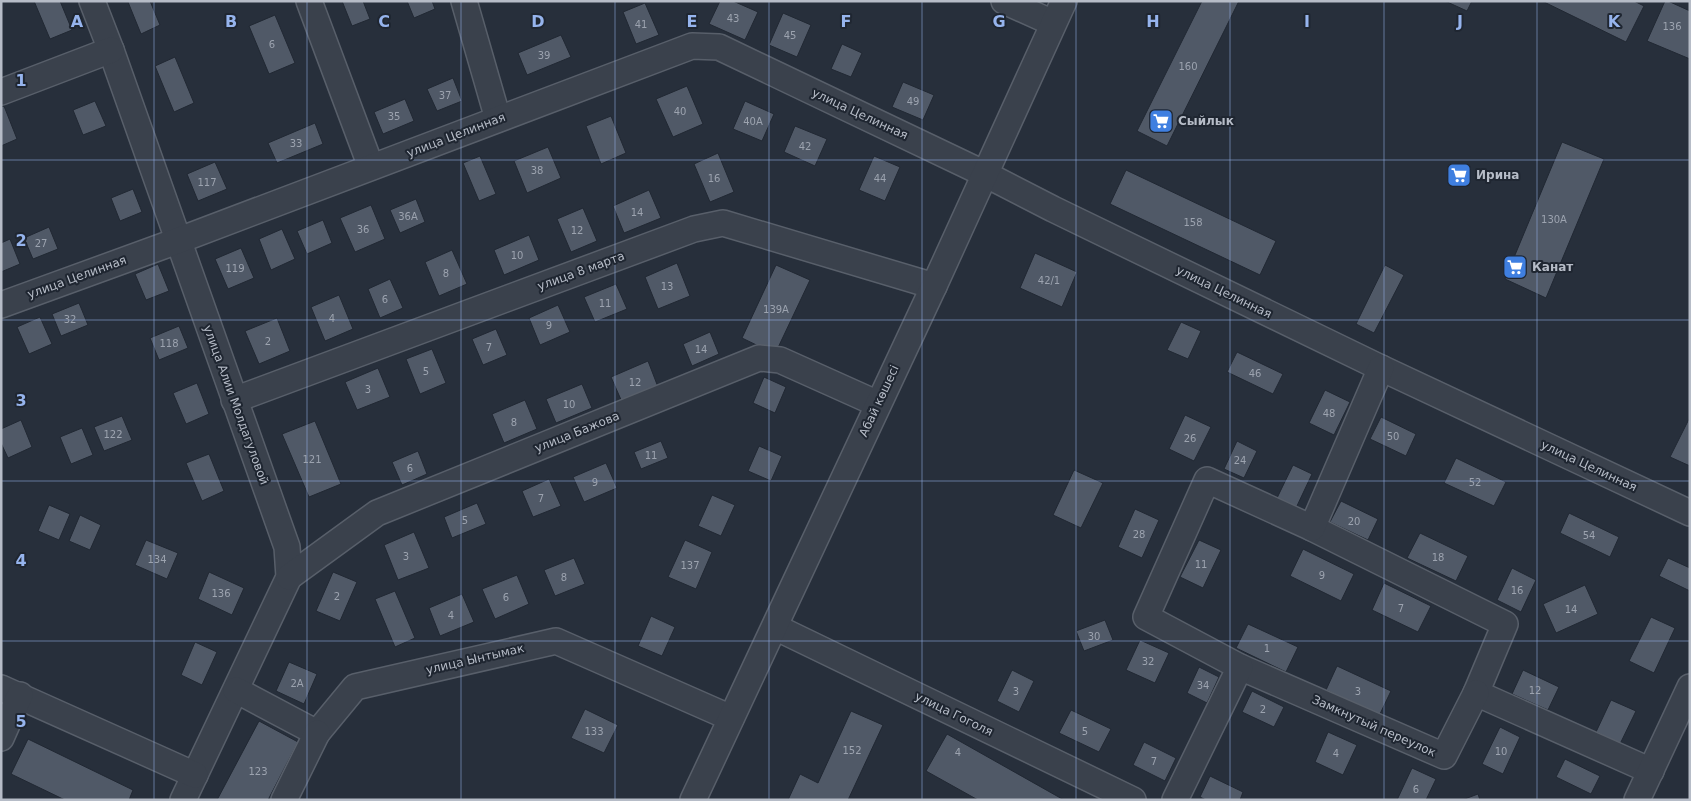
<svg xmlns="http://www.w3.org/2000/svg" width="1691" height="801" font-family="'DejaVu Sans',sans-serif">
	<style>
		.building { fill: #505967; stroke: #212833 }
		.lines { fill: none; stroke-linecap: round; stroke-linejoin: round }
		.minor-casing { stroke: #585f6a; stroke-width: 28 }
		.minor { stroke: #3a414c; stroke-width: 25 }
		.grid { fill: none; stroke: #96b4ed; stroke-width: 1; stroke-opacity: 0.55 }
		.labels { text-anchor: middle; stroke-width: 4; stroke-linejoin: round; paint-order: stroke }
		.number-label { font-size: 10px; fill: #9ca3af }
		.street-label { font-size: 12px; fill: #b6bcc7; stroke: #1f2631 }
		.poi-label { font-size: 12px; font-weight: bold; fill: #b6bcc7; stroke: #1f2631; text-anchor: start }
		.grid-label { font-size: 16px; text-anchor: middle; font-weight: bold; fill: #96b4ed; stroke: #1f2631; stroke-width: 4; stroke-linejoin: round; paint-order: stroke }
	</style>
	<rect width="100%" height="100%" fill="#272f3b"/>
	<g class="building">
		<path d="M34,1H60L72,30L50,39Z"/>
		<path d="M129,1H150L160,25L141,34L128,2Z"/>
		<path d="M342,1H363L370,19L352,26Z"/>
		<path d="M407,1H432L435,9L414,18Z"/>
		<path d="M720,1H733L758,12L745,40L709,24Z"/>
		<path d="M1202,1H1239L1167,146L1137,131Z"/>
		<path d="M1445,1H1472L1467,11Z"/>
		<path d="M1542,1H1634L1644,6L1626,42Z"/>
		<path d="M1665,1H1668L1690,11V59L1647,41Z"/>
		<path d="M645,3L659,35L636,44L623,12Z"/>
		<path d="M783,13L811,25L797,57L769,45Z"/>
		<path d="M275,15L295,63L269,74L249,26Z"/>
		<path d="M561,35L571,57L527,75L518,53Z"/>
		<path d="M842,44L862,53L851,77L831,69Z"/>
		<path d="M175,57L194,103L174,112L155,66Z"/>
		<path d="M453,78L462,101L437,111L427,89Z"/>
		<path d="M903,82L934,95L923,120L892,107Z"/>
		<path d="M687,86L703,124L673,137L656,99Z"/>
		<path d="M405,99L414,121L383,134L374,112Z"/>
		<path d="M95,101L106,126L83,135L73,110Z"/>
		<path d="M745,101L774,114L762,141L733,129Z"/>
		<path d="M4,106L17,139L1,146V107Z"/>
		<path d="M611,116L626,153L601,164L586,126Z"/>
		<path d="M315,123L323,144L277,163L268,143Z"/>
		<path d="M795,126L827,139L815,166L784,152Z"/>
		<path d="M1562,142L1604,159L1546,298L1505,279Z"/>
		<path d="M548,147L561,178L527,193L514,161Z"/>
		<path d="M718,153L734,192L710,202L694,164Z"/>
		<path d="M480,156L496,194L479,201L463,163Z"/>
		<path d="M874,156L900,167L885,201L859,190Z"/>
		<path d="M215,162L227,189L198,201L187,174Z"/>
		<path d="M1126,170L1276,241L1260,275L1110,204Z"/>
		<path d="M133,189L142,212L120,221L111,198Z"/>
		<path d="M649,190L661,218L624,233L613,206Z"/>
		<path d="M416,199L425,222L400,233L390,210Z"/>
		<path d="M371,205L385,239L355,252L340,218Z"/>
		<path d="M583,208L597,241L571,252L557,219Z"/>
		<path d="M323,220L332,243L307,254L297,231Z"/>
		<path d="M49,227L58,249L33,259L24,238Z"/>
		<path d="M282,229L295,259L271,270L259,239Z"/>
		<path d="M529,235L539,260L504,275L494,250Z"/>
		<path d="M10,239L20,264L1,272V243Z"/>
		<path d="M241,248L254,278L228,289L215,259Z"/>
		<path d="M452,250L467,284L439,296L425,262Z"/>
		<path d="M1035,253L1077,272L1062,307L1020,288Z"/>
		<path d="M677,263L690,296L658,309L645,277Z"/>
		<path d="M158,264L169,291L146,300L135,274Z"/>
		<path d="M776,265L810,280L775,354L742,338Z"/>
		<path d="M1385,265L1404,275L1374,333L1356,324Z"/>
		<path d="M390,279L403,308L380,318L368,289Z"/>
		<path d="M616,284L627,309L595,322L584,297Z"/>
		<path d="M339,295L353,329L325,341L311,307Z"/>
		<path d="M79,303L88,325L61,336L52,314Z"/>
		<path d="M558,305L570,332L540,345L529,318Z"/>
		<path d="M40,317L52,344L29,354L17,327Z"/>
		<path d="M277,318L290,351L259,364L245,331Z"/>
		<path d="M1181,322L1201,331L1188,359L1167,350Z"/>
		<path d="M179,326L188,348L159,360L150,338Z"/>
		<path d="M496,329L507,355L483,365L472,339Z"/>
		<path d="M710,332L719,354L692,366L683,344Z"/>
		<path d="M432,349L446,383L420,394L406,359Z"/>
		<path d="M1237,352L1283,374L1273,394L1227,372Z"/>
		<path d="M648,361L658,387L622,402L611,377Z"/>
		<path d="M378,368L390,397L357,410L345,382Z"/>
		<path d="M764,377L786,387L775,413L753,403Z"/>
		<path d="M197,383L209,414L186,424L173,393Z"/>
		<path d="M582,384L592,408L556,423L546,399Z"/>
		<path d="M1325,390L1350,402L1334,435L1309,423Z"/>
		<path d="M525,400L537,429L504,443L492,414Z"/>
		<path d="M1185,415L1211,427L1194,461L1169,449Z"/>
		<path d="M122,416L132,440L104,451L94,427Z"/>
		<path d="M1381,417L1416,434L1406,456L1370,439Z"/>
		<path d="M1689,419H1690V466L1670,457Z"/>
		<path d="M21,420L32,447L8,458L1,443V429Z"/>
		<path d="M315,421L341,484L309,497L282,434Z"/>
		<path d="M82,428L93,455L71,464L60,437Z"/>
		<path d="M661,441L668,458L641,469L634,452Z"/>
		<path d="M1237,441L1257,451L1244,478L1224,469Z"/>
		<path d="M759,446L782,456L771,481L748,471Z"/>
		<path d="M418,451L427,474L402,485L392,462Z"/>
		<path d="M209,454L224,491L202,501L186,463Z"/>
		<path d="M1456,458L1506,482L1494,506L1444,483Z"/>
		<path d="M606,463L617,488L584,502L573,477Z"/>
		<path d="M1293,465L1312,474L1296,508L1277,498Z"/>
		<path d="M1074,470L1103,483L1081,528L1053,515Z"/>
		<path d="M549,479L561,506L533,517L522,491Z"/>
		<path d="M712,495L735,505L721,536L698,526Z"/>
		<path d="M1341,501L1378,519L1368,540L1330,522Z"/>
		<path d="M477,503L486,524L452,538L444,517Z"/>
		<path d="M49,505L70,514L59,540L38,531Z"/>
		<path d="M1135,509L1159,520L1142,558L1118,547Z"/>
		<path d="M1569,513L1619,537L1610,557L1560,533Z"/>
		<path d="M80,515L101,525L90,550L69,541Z"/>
		<path d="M414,532L429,568L398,580L384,545Z"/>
		<path d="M1420,533L1468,556L1456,581L1407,558Z"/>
		<path d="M146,540L178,553L167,579L135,565Z"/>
		<path d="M685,540L712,552L696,589L668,577Z"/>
		<path d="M1199,540L1221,550L1203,588L1180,577Z"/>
		<path d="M1303,549L1354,574L1341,601L1290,576Z"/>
		<path d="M574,558L585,584L555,596L544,570Z"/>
		<path d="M1668,558L1690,568V591L1659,576Z"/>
		<path d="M1512,568L1536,580L1521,612L1497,600Z"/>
		<path d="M209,572L244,588L232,615L198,599Z"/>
		<path d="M333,572L357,582L340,621L316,611Z"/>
		<path d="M517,575L529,604L495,619L482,589Z"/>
		<path d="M1384,583L1431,606L1418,632L1372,610Z"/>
		<path d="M1585,585L1598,614L1556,633L1543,604Z"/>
		<path d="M395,591L415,638L395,647L375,599Z"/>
		<path d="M462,594L474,622L440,636L429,608Z"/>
		<path d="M651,616L675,627L662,656L638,646Z"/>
		<path d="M1651,617L1675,628L1654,673L1629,661Z"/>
		<path d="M1105,620L1113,640L1084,651L1076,631Z"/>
		<path d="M1248,624L1298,647L1286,672L1236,648Z"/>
		<path d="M1140,640L1169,653L1155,683L1126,670Z"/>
		<path d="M195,642L217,652L202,685L181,675Z"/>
		<path d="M289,662L317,674L304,704L276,691Z"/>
		<path d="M1337,666L1391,691L1379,716L1326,690Z"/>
		<path d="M1199,667L1219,677L1207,703L1187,693Z"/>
		<path d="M1012,670L1034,681L1019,712L997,701Z"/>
		<path d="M1523,670L1559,687L1548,710L1512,694Z"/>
		<path d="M1252,691L1284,707L1274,727L1242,712Z"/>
		<path d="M1611,700L1636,711L1620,744L1596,732Z"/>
		<path d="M585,709L618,725L604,753L571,738Z"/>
		<path d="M1071,710L1111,729L1099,752L1059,733Z"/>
		<path d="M851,711L883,725L848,800H788L800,774L818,783Z"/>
		<path d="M259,721L298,742L268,800H217Z"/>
		<path d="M1500,727L1520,737L1503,774L1482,764Z"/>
		<path d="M1328,732L1357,745L1343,775L1315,762Z"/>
		<path d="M947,734L1064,800H978L926,771Z"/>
		<path d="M28,739L133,790L129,800H65L11,774Z"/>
		<path d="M1144,742L1176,758L1165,781L1133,765Z"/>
		<path d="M1565,759L1600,776L1591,794L1556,777Z"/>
		<path d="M1412,768L1436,779L1426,800H1397Z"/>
		<path d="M1210,776L1243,792L1240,800H1206L1200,797Z"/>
		<path d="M1478,794L1480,800H1462Z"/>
	</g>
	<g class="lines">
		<g class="minor-casing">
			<g id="minor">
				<path d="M92,1L111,50L287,547L289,577L183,800"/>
				<path d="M309,1L371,167"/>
				<path d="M464,1L498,119"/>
				<path d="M1004,1L1053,23"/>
				<path d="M1,92L111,50"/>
				<path d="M1,305L177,241L692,46L719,47L985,174L1053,209L1381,368L1690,513"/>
				<path d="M234,400L694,229L723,223L934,286"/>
				<path d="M1312,528L1505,624L1476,693L1651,771"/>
				<path d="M289,577L377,513L759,358L780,360L878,404"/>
				<path d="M775,627L1133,800"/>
				<path d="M1240,667L1444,756L1476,693"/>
				<path d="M1,688L195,775"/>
				<path d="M236,690L317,733L355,687L556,641L731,718"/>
				<path d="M1,738L20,695"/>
				<path d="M284,800L317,733"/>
				<path d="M693,800L934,286L1064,1"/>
				<path d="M1175,800L1240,667L1146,617L1207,480L1312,528L1381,368"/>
				<path d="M1637,800L1690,687"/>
			</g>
		</g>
		<use href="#minor" class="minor"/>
	</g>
	<path class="grid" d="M154,1V800M307,1V800M461,1V800M615,1V800M769,1V800M922,1V800M1076,1V800M1230,1V800M1384,1V800M1537,1V800M1,160H1690M1,320H1690M1,481H1690M1,641H1690"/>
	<defs>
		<g id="supermarket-square" transform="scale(1.25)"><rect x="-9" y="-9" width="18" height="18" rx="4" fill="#3f7fe0" stroke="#1f2631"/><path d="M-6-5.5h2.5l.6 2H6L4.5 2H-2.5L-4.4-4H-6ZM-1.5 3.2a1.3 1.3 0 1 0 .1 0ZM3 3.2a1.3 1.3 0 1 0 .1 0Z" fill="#fff"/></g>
	</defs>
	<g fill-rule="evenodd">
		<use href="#supermarket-square" x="1161" y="121"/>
		<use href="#supermarket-square" x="1459" y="175"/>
		<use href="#supermarket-square" x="1515" y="267"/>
	</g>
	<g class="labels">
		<g class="number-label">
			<text x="733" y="22">43</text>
			<text x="641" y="28">41</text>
			<text x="1672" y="30">136</text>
			<text x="790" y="39">45</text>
			<text x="272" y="48">6</text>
			<text x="544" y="59">39</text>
			<text x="1188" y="70">160</text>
			<text x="445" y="99">37</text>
			<text x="913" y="105">49</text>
			<text x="680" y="115">40</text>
			<text x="394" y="120">35</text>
			<text x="753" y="125">40А</text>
			<text x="296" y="147">33</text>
			<text x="805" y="150">42</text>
			<text x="537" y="174">38</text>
			<text x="714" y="182">16</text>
			<text x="880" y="182">44</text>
			<text x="207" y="186">117</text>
			<text x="637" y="216">14</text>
			<text x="408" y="220">36А</text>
			<text x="1554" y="223">130А</text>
			<text x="1193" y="226">158</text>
			<text x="363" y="233">36</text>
			<text x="577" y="234">12</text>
			<text x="41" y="247">27</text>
			<text x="517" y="259">10</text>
			<text x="235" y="272">119</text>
			<text x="446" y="277">8</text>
			<text x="1049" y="284">42/1</text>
			<text x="667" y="290">13</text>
			<text x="385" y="303">6</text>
			<text x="605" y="307">11</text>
			<text x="776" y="313">139А</text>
			<text x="332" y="322">4</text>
			<text x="70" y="323">32</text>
			<text x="549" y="329">9</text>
			<text x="268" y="345">2</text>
			<text x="169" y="347">118</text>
			<text x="489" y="351">7</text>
			<text x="701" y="353">14</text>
			<text x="426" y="375">5</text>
			<text x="1255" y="377">46</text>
			<text x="635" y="386">12</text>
			<text x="368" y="393">3</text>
			<text x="569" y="408">10</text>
			<text x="1329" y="417">48</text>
			<text x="514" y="426">8</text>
			<text x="113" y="438">122</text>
			<text x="1393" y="440">50</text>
			<text x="1190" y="442">26</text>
			<text x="651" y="459">11</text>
			<text x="312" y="463">121</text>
			<text x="1240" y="464">24</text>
			<text x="410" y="472">6</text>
			<text x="595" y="486">9</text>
			<text x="1475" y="486">52</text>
			<text x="541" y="502">7</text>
			<text x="465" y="524">5</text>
			<text x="1354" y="525">20</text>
			<text x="1139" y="538">28</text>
			<text x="1589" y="539">54</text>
			<text x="406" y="560">3</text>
			<text x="1438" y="561">18</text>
			<text x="157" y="563">134</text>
			<text x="1201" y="568">11</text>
			<text x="690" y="569">137</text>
			<text x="1322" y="579">9</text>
			<text x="564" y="581">8</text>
			<text x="1517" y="594">16</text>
			<text x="221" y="597">136</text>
			<text x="337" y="600">2</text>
			<text x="506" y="601">6</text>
			<text x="1401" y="612">7</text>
			<text x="1571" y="613">14</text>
			<text x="451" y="619">4</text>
			<text x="1094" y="640">30</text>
			<text x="1267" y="652">1</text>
			<text x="1148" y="665">32</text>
			<text x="297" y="687">2А</text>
			<text x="1203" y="689">34</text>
			<text x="1535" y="694">12</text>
			<text x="1016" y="695">3</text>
			<text x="1358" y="695">3</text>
			<text x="1263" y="713">2</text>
			<text x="594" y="735">133</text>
			<text x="1085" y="735">5</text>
			<text x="852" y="754">152</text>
			<text x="1501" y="755">10</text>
			<text x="958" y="756">4</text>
			<text x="1336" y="757">4</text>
			<text x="1154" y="765">7</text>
			<text x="258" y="775">123</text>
			<text x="1416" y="793">6</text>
		</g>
		<g class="street-label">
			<text transform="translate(860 114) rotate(25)" y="4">улица Целинная</text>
			<text transform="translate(456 135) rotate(-21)" y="4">улица Целинная</text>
			<text transform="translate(581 271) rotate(-20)" y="4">улица 8 марта</text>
			<text transform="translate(77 277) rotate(-20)" y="4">улица Целинная</text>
			<text transform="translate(1224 292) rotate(26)" y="4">улица Целинная</text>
			<text transform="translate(879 401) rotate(-65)" y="4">Абай көшесі</text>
			<text transform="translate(236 405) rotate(70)" y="4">улица Алии Молдагуловой</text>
			<text transform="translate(577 432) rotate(-22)" y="4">улица Бажова</text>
			<text transform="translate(1589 466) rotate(25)" y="4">улица Целинная</text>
			<text transform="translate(475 659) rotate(-13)" y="4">улица Ынтымак</text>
			<text transform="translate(954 714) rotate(26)" y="4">улица Гоголя</text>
			<text transform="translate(1374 726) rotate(24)" y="4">Замкнутый переулок</text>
		</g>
		<g class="poi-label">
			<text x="1178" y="125">Сыйлык</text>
			<text x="1476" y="179">Ирина</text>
			<text x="1532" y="271">Канат</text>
		</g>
	</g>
	<g class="grid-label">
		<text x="77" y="27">A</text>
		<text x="231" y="27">B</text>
		<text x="384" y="27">C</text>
		<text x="538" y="27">D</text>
		<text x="692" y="27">E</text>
		<text x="846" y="27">F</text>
		<text x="999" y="27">G</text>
		<text x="1153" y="27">H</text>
		<text x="1307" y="27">I</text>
		<text x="1460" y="27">J</text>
		<text x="1614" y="27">K</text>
		<text x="21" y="86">1</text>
		<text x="21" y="246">2</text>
		<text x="21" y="406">3</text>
		<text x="21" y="566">4</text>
		<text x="21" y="727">5</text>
	</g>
	<rect width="1691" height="801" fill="none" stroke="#b6bcc7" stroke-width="5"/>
</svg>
